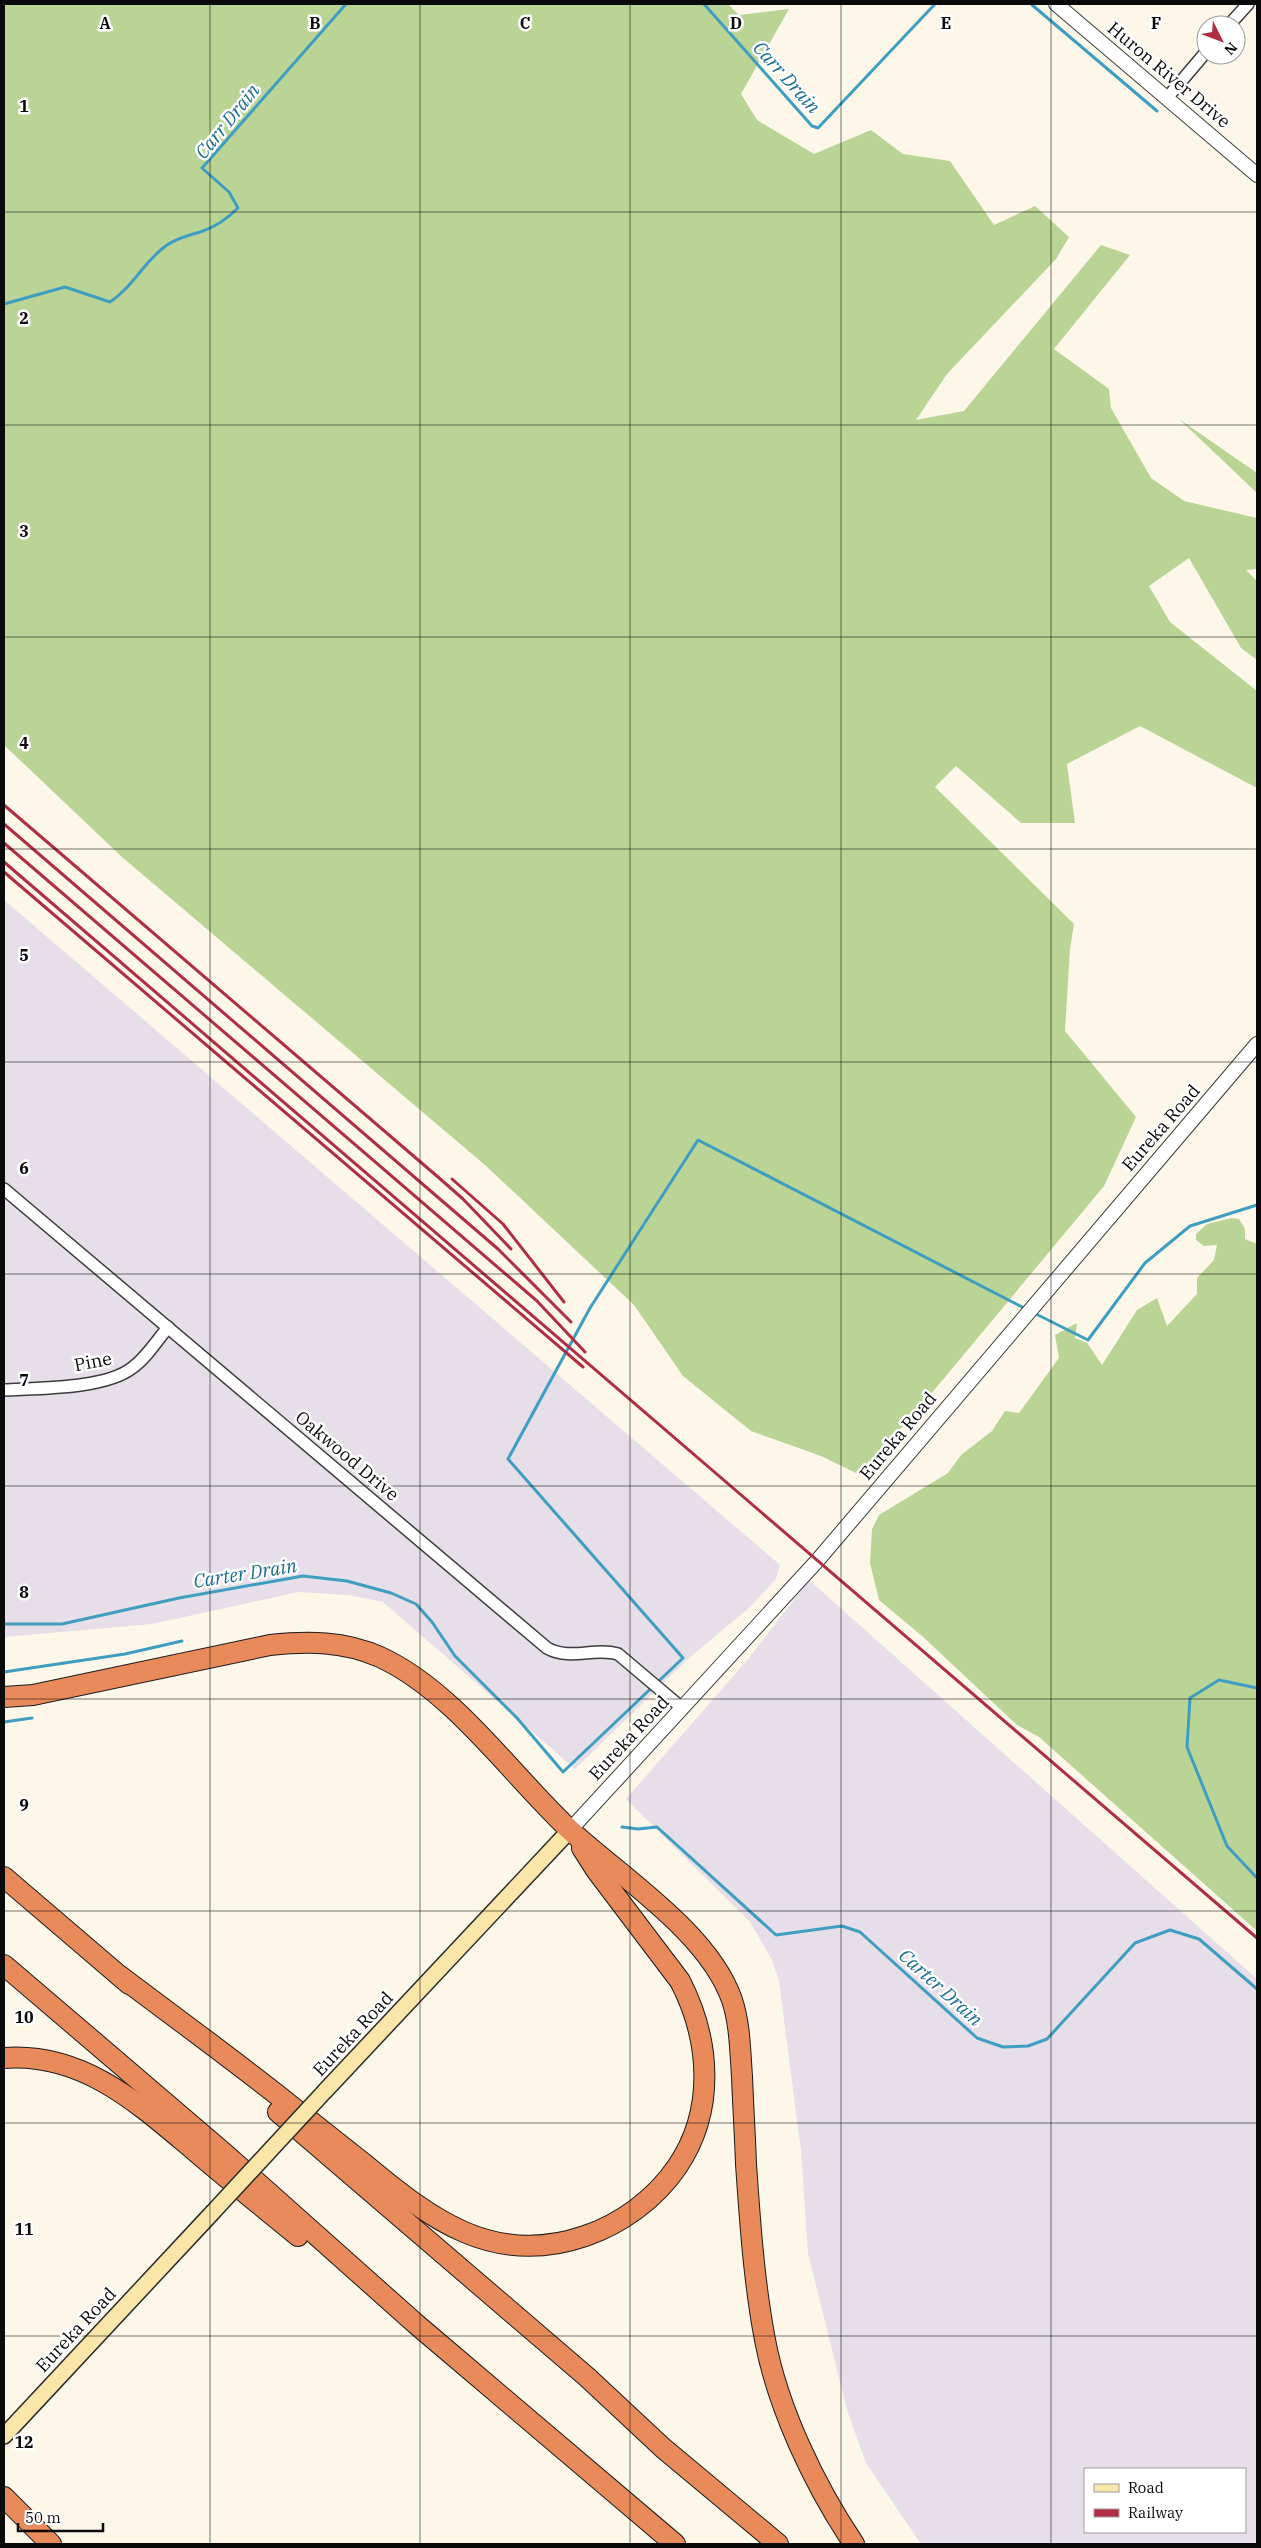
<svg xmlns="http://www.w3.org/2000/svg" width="1261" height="2548" font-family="'IBM Plex Serif',serif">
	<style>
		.industrial { fill: #e6dee9; fill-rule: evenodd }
		.forest { fill: #bad496 }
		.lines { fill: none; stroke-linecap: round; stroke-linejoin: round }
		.stream { stroke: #3e9ec2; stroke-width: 3 }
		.minor-casing { stroke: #3d3d3d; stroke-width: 14 }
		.tertiary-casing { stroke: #3d3d3d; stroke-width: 16 }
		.secondary-casing { stroke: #2c2c2c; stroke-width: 18 }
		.motorway-casing { stroke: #1b1b1b; stroke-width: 22 }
		.minor { stroke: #fff; stroke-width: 11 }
		.tertiary { stroke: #fff; stroke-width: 14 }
		.secondary { stroke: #f9e6a8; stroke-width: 15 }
		.motorway { stroke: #e98a5b; stroke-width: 20 }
		.rail { stroke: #af2e44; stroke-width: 3 }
		.secondary-bridge-casing { stroke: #2c2c2c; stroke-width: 18; stroke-linecap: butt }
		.secondary-bridge { stroke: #f9e6a8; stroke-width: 15 }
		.grid { fill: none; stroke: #0a0a0a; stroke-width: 1; stroke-opacity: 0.55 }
		.labels { text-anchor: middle; stroke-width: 5; stroke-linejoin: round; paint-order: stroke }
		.street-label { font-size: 18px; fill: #0a0a0a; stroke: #fff }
		.water-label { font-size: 19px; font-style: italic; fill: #1e6e91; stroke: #fff }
		.grid-label { font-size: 16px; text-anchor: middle; font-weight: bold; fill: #0a0a0a; stroke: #fff; stroke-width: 5; stroke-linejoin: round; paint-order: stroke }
	</style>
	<rect width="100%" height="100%" fill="#fdf7e9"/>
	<g class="industrial">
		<path d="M4,900L780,1565L776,1579L750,1607L689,1658L575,1769L383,1602L349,1595L298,1592L152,1624L4,1637Z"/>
		<path d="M809,1580L1257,1979V2544H921L866,2463L847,2410L808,2253L801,2151L779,1981L772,1960L750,1922L626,1799L749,1658ZM1085,2469H1245V2532H1085Z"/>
	</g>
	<g class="forest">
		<path d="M4,4H728L739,15L789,9L741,94L757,120L814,154L871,130L903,154L950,161L994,225L1035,206L1069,237L1056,259L947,374L916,420L964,411L1101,245L1130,255L1054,349L1109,389L1111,408L1151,478L1184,501L1257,518V569L1246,570L1257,581V660L1241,648L1189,558L1149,586L1170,622L1257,691V788L1140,726L1067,764L1075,823H1021L956,766L935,787L1074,924L1070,949L1065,1031L1136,1117L1104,1186L911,1418L858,1474L821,1456L751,1431L683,1376L634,1305L485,1165L122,857L4,745Z"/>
		<path d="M1179,419L1257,473V495L1256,492Z"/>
		<path d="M1232,1218L1239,1219L1245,1229V1239L1257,1244V1931L1039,1737L1017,1725L922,1636L879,1600L870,1563L872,1529L879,1515L948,1473L961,1455L992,1431L1005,1411L1019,1413L1059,1358L1055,1335L1077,1323L1075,1338L1087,1343L1102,1365L1137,1310L1157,1298L1167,1326L1197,1294V1278L1214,1260L1217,1245L1204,1246L1196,1240V1234L1207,1224Z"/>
	</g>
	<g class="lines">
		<g class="stream">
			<path d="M704,4L812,126L818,128L935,4"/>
			<path d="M1031,4L1157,111"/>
			<path d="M4,304L65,287L110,302C133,287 145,260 167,245C179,237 191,235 203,231C217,226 228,218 238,208L229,192L202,168L346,4"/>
			<path d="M1034,1313L1088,1340L1145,1263L1190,1226L1257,1205"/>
			<path d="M4,1624H62L179,1598L303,1576L347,1581L391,1593L416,1604L432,1622L455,1656L517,1718L563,1772L683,1658L508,1459L590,1308L698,1140L1026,1309"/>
			<path d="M4,1672L125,1654L182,1641"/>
			<path d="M1257,1688L1219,1680L1190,1698L1187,1747L1227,1846L1257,1878"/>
			<path d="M4,1722L32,1718"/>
			<path d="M622,1827L638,1829L657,1827L776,1935L842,1926L860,1932L977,2038L1003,2047L1028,2046L1047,2039L1135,1943L1170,1930L1199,1939L1257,1989"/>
		</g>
		<g class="minor-casing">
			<g id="minor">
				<path d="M1229,25L1248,4"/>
				<path d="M1167,98L1206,52"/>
				<path d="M4,1189L547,1648C570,1661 594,1647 618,1654L682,1708"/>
				<path d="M4,1390C39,1388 105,1389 132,1368C146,1358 157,1341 168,1327"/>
			</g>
		</g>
		<g class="tertiary-casing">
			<g id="tertiary">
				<path d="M1056,4L1257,175"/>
				<path d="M570,1830L817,1561L1257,1044"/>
			</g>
		</g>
		<g class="secondary-casing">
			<g id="secondary">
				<path d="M325,2091L570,1830"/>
				<path d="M4,2436L213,2212"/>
			</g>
		</g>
		<g class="motorway-casing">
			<g id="motorway">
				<path d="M4,1697L33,1695L270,1645C308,1641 344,1641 380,1657C454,1691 512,1776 571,1831C622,1878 709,1933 732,2000C740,2024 740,2050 742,2076C743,2105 745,2134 746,2164C750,2222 754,2282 765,2340C778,2409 815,2486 854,2544"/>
				<path d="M4,1877L129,1984"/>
				<path d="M4,1965L224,2153L416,2324L675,2544"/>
				<path d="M120,1976C177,2019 235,2061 290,2105C314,2124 338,2143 362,2162C429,2218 493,2268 585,2236C621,2224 655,2199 677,2167C716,2110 710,2039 680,1981L596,1870L582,1848"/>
				<path d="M4,2058C83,2052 139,2104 195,2151C229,2180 264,2208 298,2236"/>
				<path d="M278,2112L587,2377L663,2448L778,2544"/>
				<path d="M4,2497L51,2544"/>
			</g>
		</g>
		<use href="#minor" class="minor"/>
		<use href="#tertiary" class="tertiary"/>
		<use href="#secondary" class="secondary"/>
		<use href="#motorway" class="motorway"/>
		<g class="rail">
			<path d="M4,805L438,1177L463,1199L511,1249"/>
			<path d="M4,824L498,1249L571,1322"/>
			<path d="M4,843L537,1301L585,1352"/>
			<path d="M4,862L1257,1938"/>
			<path d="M4,872L583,1367"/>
			<path d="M452,1179L503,1224L564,1302"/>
		</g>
		<g class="secondary-bridge-casing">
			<path id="secondary-bridge" d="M213,2212L325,2091"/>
		</g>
		<use href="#secondary-bridge" class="secondary-bridge"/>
	</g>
	<path class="grid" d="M210,4V2544M420,4V2544M630,4V2544M841,4V2544M1051,4V2544M4,212H1257M4,425H1257M4,637H1257M4,849H1257M4,1062H1257M4,1274H1257M4,1486H1257M4,1699H1257M4,1911H1257M4,2123H1257M4,2336H1257"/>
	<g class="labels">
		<g class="street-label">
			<text transform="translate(1169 75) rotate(40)" y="6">Huron River Drive</text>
			<text transform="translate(1161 1128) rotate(-49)" y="6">Eureka Road</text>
			<text transform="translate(93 1362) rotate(-11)" y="6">Pine</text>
			<text transform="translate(898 1436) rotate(-50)" y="6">Eureka Road</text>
			<text transform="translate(347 1456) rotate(40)" y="6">Oakwood Drive</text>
			<text transform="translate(629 1738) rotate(-47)" y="6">Eureka Road</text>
			<text transform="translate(353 2034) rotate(-47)" y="6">Eureka Road</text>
			<text transform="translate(76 2330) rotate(-47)" y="6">Eureka Road</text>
		</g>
		<g class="water-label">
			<text transform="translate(787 77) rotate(48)" y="7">Carr Drain</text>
			<text transform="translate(227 121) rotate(-51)" y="7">Carr Drain</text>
			<text transform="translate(245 1573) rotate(-9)" y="7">Carter Drain</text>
			<text transform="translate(941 1987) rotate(42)" y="7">Carter Drain</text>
		</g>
	</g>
	<g class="grid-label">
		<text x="105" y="29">A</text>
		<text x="315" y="29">B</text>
		<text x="525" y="29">C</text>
		<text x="736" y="29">D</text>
		<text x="946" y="29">E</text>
		<text x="1156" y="29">F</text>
		<text x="24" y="112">1</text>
		<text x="24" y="324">2</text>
		<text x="24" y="537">3</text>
		<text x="24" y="749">4</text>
		<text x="24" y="961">5</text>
		<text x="24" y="1174">6</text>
		<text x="24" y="1386">7</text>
		<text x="24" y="1598">8</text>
		<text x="24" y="1811">9</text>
		<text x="24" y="2023">10</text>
		<text x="24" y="2235">11</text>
		<text x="24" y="2448">12</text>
	</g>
	<rect width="1261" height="2548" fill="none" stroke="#0a0a0a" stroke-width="10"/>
	<rect x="1084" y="2468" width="162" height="65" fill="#ffffff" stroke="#9d9d9d"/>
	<rect x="1094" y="2484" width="25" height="8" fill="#f9e6a8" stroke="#9d9d9d"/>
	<text x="1128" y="2493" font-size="15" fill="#0a0a0a">Road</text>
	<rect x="1094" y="2509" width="25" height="8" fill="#af2e44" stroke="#9d9d9d"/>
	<text x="1128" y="2518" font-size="15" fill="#0a0a0a">Railway</text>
	<g transform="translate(1221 40) rotate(132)"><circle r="24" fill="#ffffff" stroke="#9d9d9d"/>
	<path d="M0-4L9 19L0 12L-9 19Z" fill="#af2e44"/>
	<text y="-8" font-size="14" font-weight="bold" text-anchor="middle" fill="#0a0a0a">N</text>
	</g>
	<path d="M18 2523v8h85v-8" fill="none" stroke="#0a0a0a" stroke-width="2.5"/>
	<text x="25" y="2523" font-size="15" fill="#0a0a0a" stroke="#ffffff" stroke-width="4" paint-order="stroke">50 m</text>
</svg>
